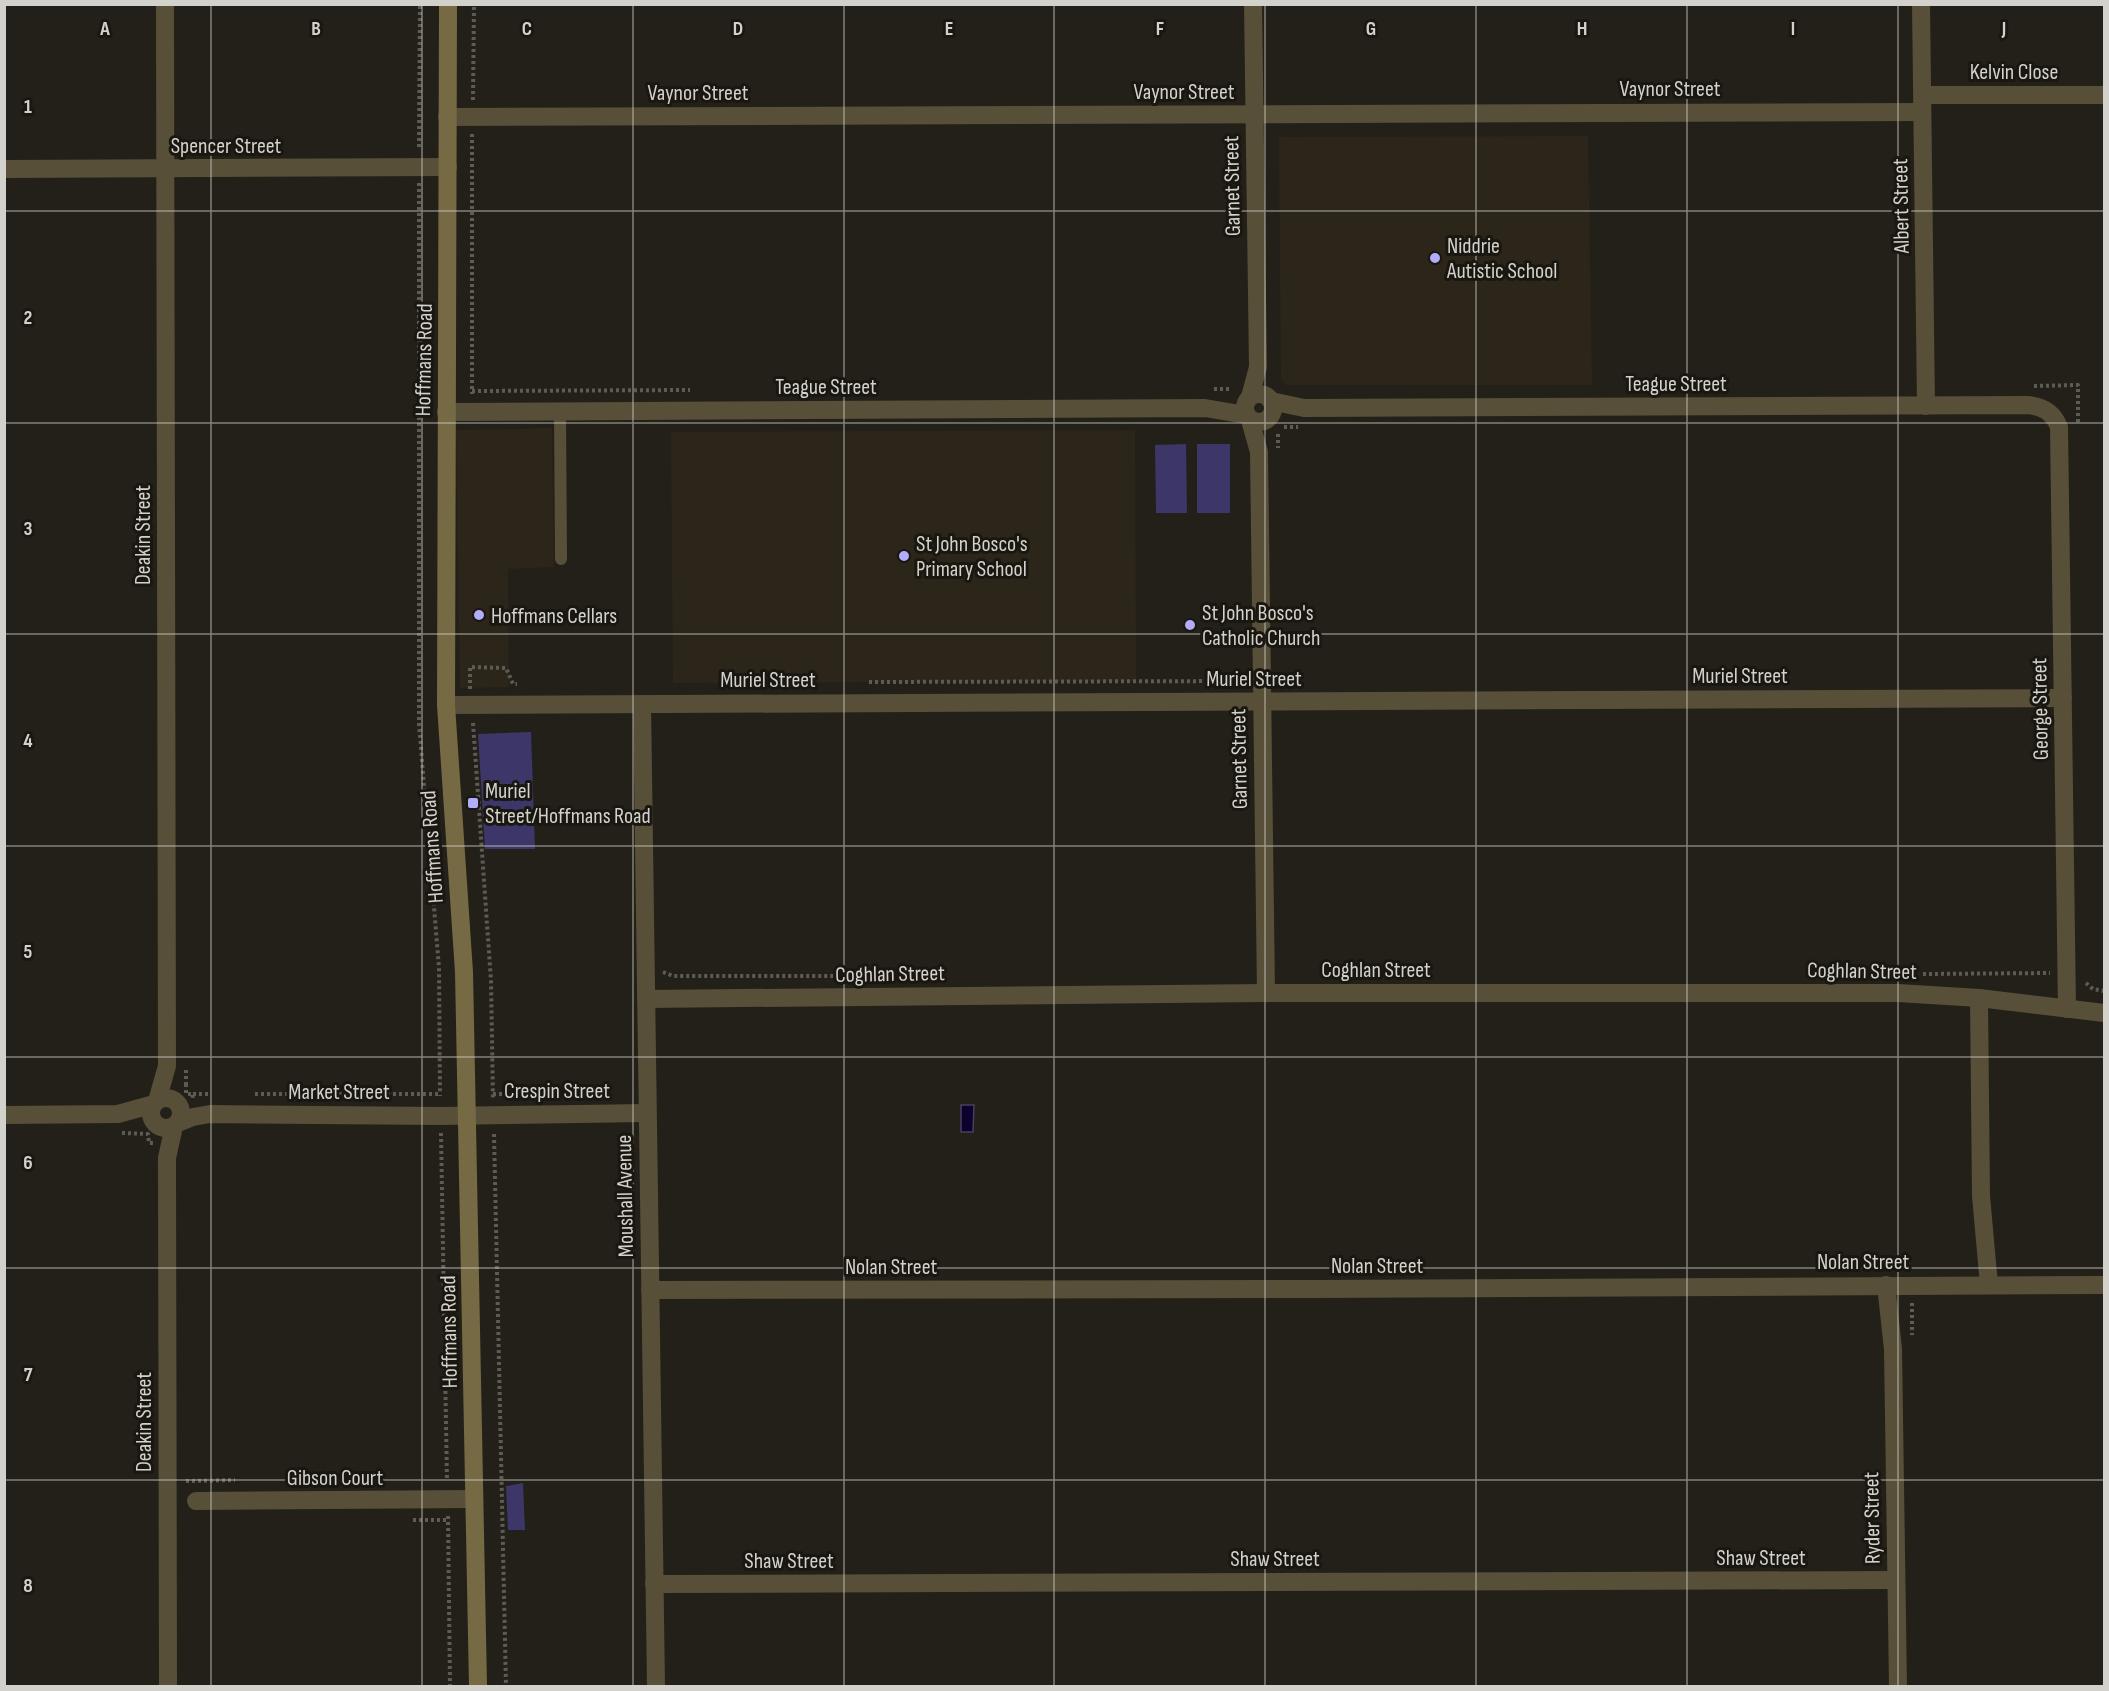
<svg xmlns="http://www.w3.org/2000/svg" width="2109" height="1691" font-family="'Sofia Sans Condensed',sans-serif">
	<style>
		.built { fill: #2b2619 }
		.green { fill: #3c3768 }
		.water { fill: #0c012c; stroke: #483f5c; stroke-width: 1.5 }
		.lines { fill: none; stroke-linecap: round; stroke-linejoin: round }
		.path { stroke: #5d5b54; stroke-width: 4; stroke-dasharray: 3 3; stroke-linecap: butt }
		.lane { stroke: #574f38; stroke-width: 12 }
		.street { stroke: #574f38; stroke-width: 18 }
		.secondary { stroke: #766a44; stroke-width: 18 }
		.grid { fill: none; stroke: #d3d1cc; stroke-width: 1.5; stroke-opacity: 0.55 }
		.poi-dot { fill: #b1adfa; stroke: #191710; stroke-width: 2 }
		.labels { text-anchor: middle; stroke-width: 6; stroke-linejoin: round; paint-order: stroke }
		.street-label { font-size: 22px; fill: #d3d1cc; stroke: #191710 }
		.poi-label { font-size: 22px; fill: #d3d1cc; stroke: #191710; text-anchor: start }
		.grid-label { font-size: 20px; text-anchor: middle; font-weight: bold; fill: #d3d1cc; stroke: #191710; stroke-width: 6; stroke-linejoin: round; paint-order: stroke }
	</style>
	<rect width="100%" height="100%" fill="#232019"/>
	<g class="built">
		<path d="M1588,136L1592,385H1286L1281,379L1279,137Z"/>
		<path d="M552,428L554,567L508,569L509,687L460,688L456,430Z"/>
		<path d="M1135,430L1136,681L673,683L671,432Z"/>
	</g>
	<g class="green">
		<path d="M1186,444L1187,513H1156L1155,445Z"/>
		<rect x="1197" y="444" width="33" height="69"/>
		<path d="M531,732L535,849H485L478,734Z"/>
		<path d="M523,1483L525,1530H508L506,1486Z"/>
	</g>
	<path class="water" d="M961,1105H974L973,1132H961Z"/>
	<g class="lines">
		<g class="path">
			<path d="M473,100L474,4"/>
			<path d="M472,134V394"/>
			<path d="M419,147L420,4"/>
			<path d="M419,183V724L439,968L440,1094"/>
			<path d="M2034,386L2078,385V424"/>
			<path d="M1214,389H1231"/>
			<path d="M472,391L690,390"/>
			<path d="M1284,427H1298"/>
			<path d="M1278,434V448"/>
			<path d="M869,682L1243,681"/>
			<path d="M470,689V667L506,668L513,684H517"/>
			<path d="M473,723L491,981L493,1099"/>
			<path d="M663,972L673,976H880"/>
			<path d="M1923,974L2050,973"/>
			<path d="M2086,983L2093,989L2104,991"/>
			<path d="M186,1070V1084"/>
			<path d="M186,1084V1094H193L192,1100"/>
			<path d="M193,1094H208"/>
			<path d="M255,1094H440V1096"/>
			<path d="M493,1094H522"/>
			<path d="M122,1133L148,1134L149,1143H154"/>
			<path d="M441,1133L447,1481"/>
			<path d="M494,1134L506,1686"/>
			<path d="M1912,1303V1335"/>
			<path d="M186,1481L235,1480"/>
			<path d="M448,1516L450,1686"/>
			<path d="M413,1520H448"/>
		</g>
		<path class="lane" d="M560,411L561,559"/>
		<g class="street">
			<path d="M1921,4L1926,406"/>
			<path d="M1923,95H2104"/>
			<path d="M447,117L1922,112"/>
			<path d="M4,169L448,167"/>
			<circle cx="1259" cy="408" r="14"/>
			<path d="M1250,397L1258,367L1253,4"/>
			<path d="M1271,401L1304,408L2027,405C2042,406 2053,412 2059,427L2067,1009"/>
			<path d="M446,412L1205,408L1246,415"/>
			<path d="M1250,420L1259,452L1266,993"/>
			<path d="M642,704L656,1686"/>
			<path d="M446,705L2063,698"/>
			<path d="M1979,998L1981,1196L1989,1285"/>
			<path d="M646,999L1266,993H1898L1979,998L2104,1013"/>
			<circle cx="166" cy="1113" r="15"/>
			<path d="M157,1101L167,1066L165,4"/>
			<path d="M4,1115L118,1114L154,1104"/>
			<path d="M178,1123L193,1117L210,1114L441,1116L647,1113"/>
			<path d="M1886,1285L1893,1349L1898,1686"/>
			<path d="M650,1290L1312,1289L2104,1285"/>
			<path d="M196,1501L474,1499"/>
			<path d="M654,1584L1896,1580"/>
			<path d="M168,1686L167,1158L174,1126"/>
		</g>
		<path class="secondary" d="M448,4L446,705L464,972L478,1686"/>
	</g>
	<path class="grid" d="M211,4V1686M422,4V1686M633,4V1686M844,4V1686M1054,4V1686M1265,4V1686M1476,4V1686M1687,4V1686M1898,4V1686M4,211H2104M4,423H2104M4,634H2104M4,846H2104M4,1057H2104M4,1268H2104M4,1480H2104"/>
	<g class="poi-dot">
		<circle cx="1435" cy="258" r="6"/>
		<circle cx="904" cy="556" r="6"/>
		<circle cx="479" cy="615" r="6"/>
		<circle cx="1190" cy="625" r="6"/>
		<rect x="467" y="797" width="12" height="12" rx="3"/>
	</g>
	<g class="labels">
		<g class="street-label">
			<text x="2014" y="79">Kelvin Close</text>
			<text x="1670" y="96">Vaynor Street</text>
			<text x="1184" y="99">Vaynor Street</text>
			<text x="698" y="100">Vaynor Street</text>
			<text x="226" y="153">Spencer Street</text>
			<text transform="translate(1231 186) rotate(-91)" y="8">Garnet Street</text>
			<text transform="translate(1900 206) rotate(-91)" y="8">Albert Street</text>
			<text transform="translate(423 360) rotate(-89)" y="8">Hoffmans Road</text>
			<text x="1676" y="391">Teague Street</text>
			<text x="826" y="394">Teague Street</text>
			<text transform="translate(142 535) rotate(-90)" y="8">Deakin Street</text>
			<text x="1740" y="683">Muriel Street</text>
			<text x="1254" y="686">Muriel Street</text>
			<text x="768" y="687">Muriel Street</text>
			<text transform="translate(2039 709) rotate(-91)" y="8">George Street</text>
			<text transform="translate(1238 759) rotate(-91)" y="8">Garnet Street</text>
			<text transform="translate(431 847) rotate(-94)" y="8">Hoffmans Road</text>
			<text x="1376" y="977">Coghlan Street</text>
			<text transform="translate(1862 970) rotate(1)" y="8">Coghlan Street</text>
			<text transform="translate(890 973) rotate(-1)" y="8">Coghlan Street</text>
			<text x="557" y="1098">Crespin Street</text>
			<text x="339" y="1099">Market Street</text>
			<text transform="translate(624 1196) rotate(-91)" y="8">Moushall Avenue</text>
			<text x="1863" y="1269">Nolan Street</text>
			<text x="1377" y="1273">Nolan Street</text>
			<text x="891" y="1274">Nolan Street</text>
			<text transform="translate(448 1332) rotate(-91)" y="8">Hoffmans Road</text>
			<text transform="translate(143 1422) rotate(-90)" y="8">Deakin Street</text>
			<text x="335" y="1485">Gibson Court</text>
			<text transform="translate(1871 1518) rotate(-91)" y="8">Ryder Street</text>
			<text x="1761" y="1565">Shaw Street</text>
			<text x="1275" y="1566">Shaw Street</text>
			<text x="789" y="1568">Shaw Street</text>
		</g>
		<g class="poi-label">
			<text x="1447" y="253">Niddrie<tspan x="1447" dy="25">Autistic School</tspan></text>
			<text x="916" y="551">St John Bosco's<tspan x="916" dy="25">Primary School</tspan></text>
			<text x="1202" y="620">St John Bosco's<tspan x="1202" dy="25">Catholic Church</tspan></text>
			<text x="491" y="623">Hoffmans Cellars</text>
			<text x="485" y="798">Muriel<tspan x="485" dy="25">Street/Hoffmans Road</tspan></text>
		</g>
	</g>
	<g class="grid-label">
		<text x="105" y="35">A</text>
		<text x="316" y="35">B</text>
		<text x="527" y="35">C</text>
		<text x="738" y="35">D</text>
		<text x="949" y="35">E</text>
		<text x="1160" y="35">F</text>
		<text x="1371" y="35">G</text>
		<text x="1582" y="35">H</text>
		<text x="1793" y="35">I</text>
		<text x="2004" y="35">J</text>
		<text x="28" y="113">1</text>
		<text x="28" y="324">2</text>
		<text x="28" y="535">3</text>
		<text x="28" y="747">4</text>
		<text x="28" y="958">5</text>
		<text x="28" y="1169">6</text>
		<text x="28" y="1381">7</text>
		<text x="28" y="1592">8</text>
	</g>
	<rect width="2109" height="1691" fill="none" stroke="#d3d1cc" stroke-width="12"/>
</svg>
